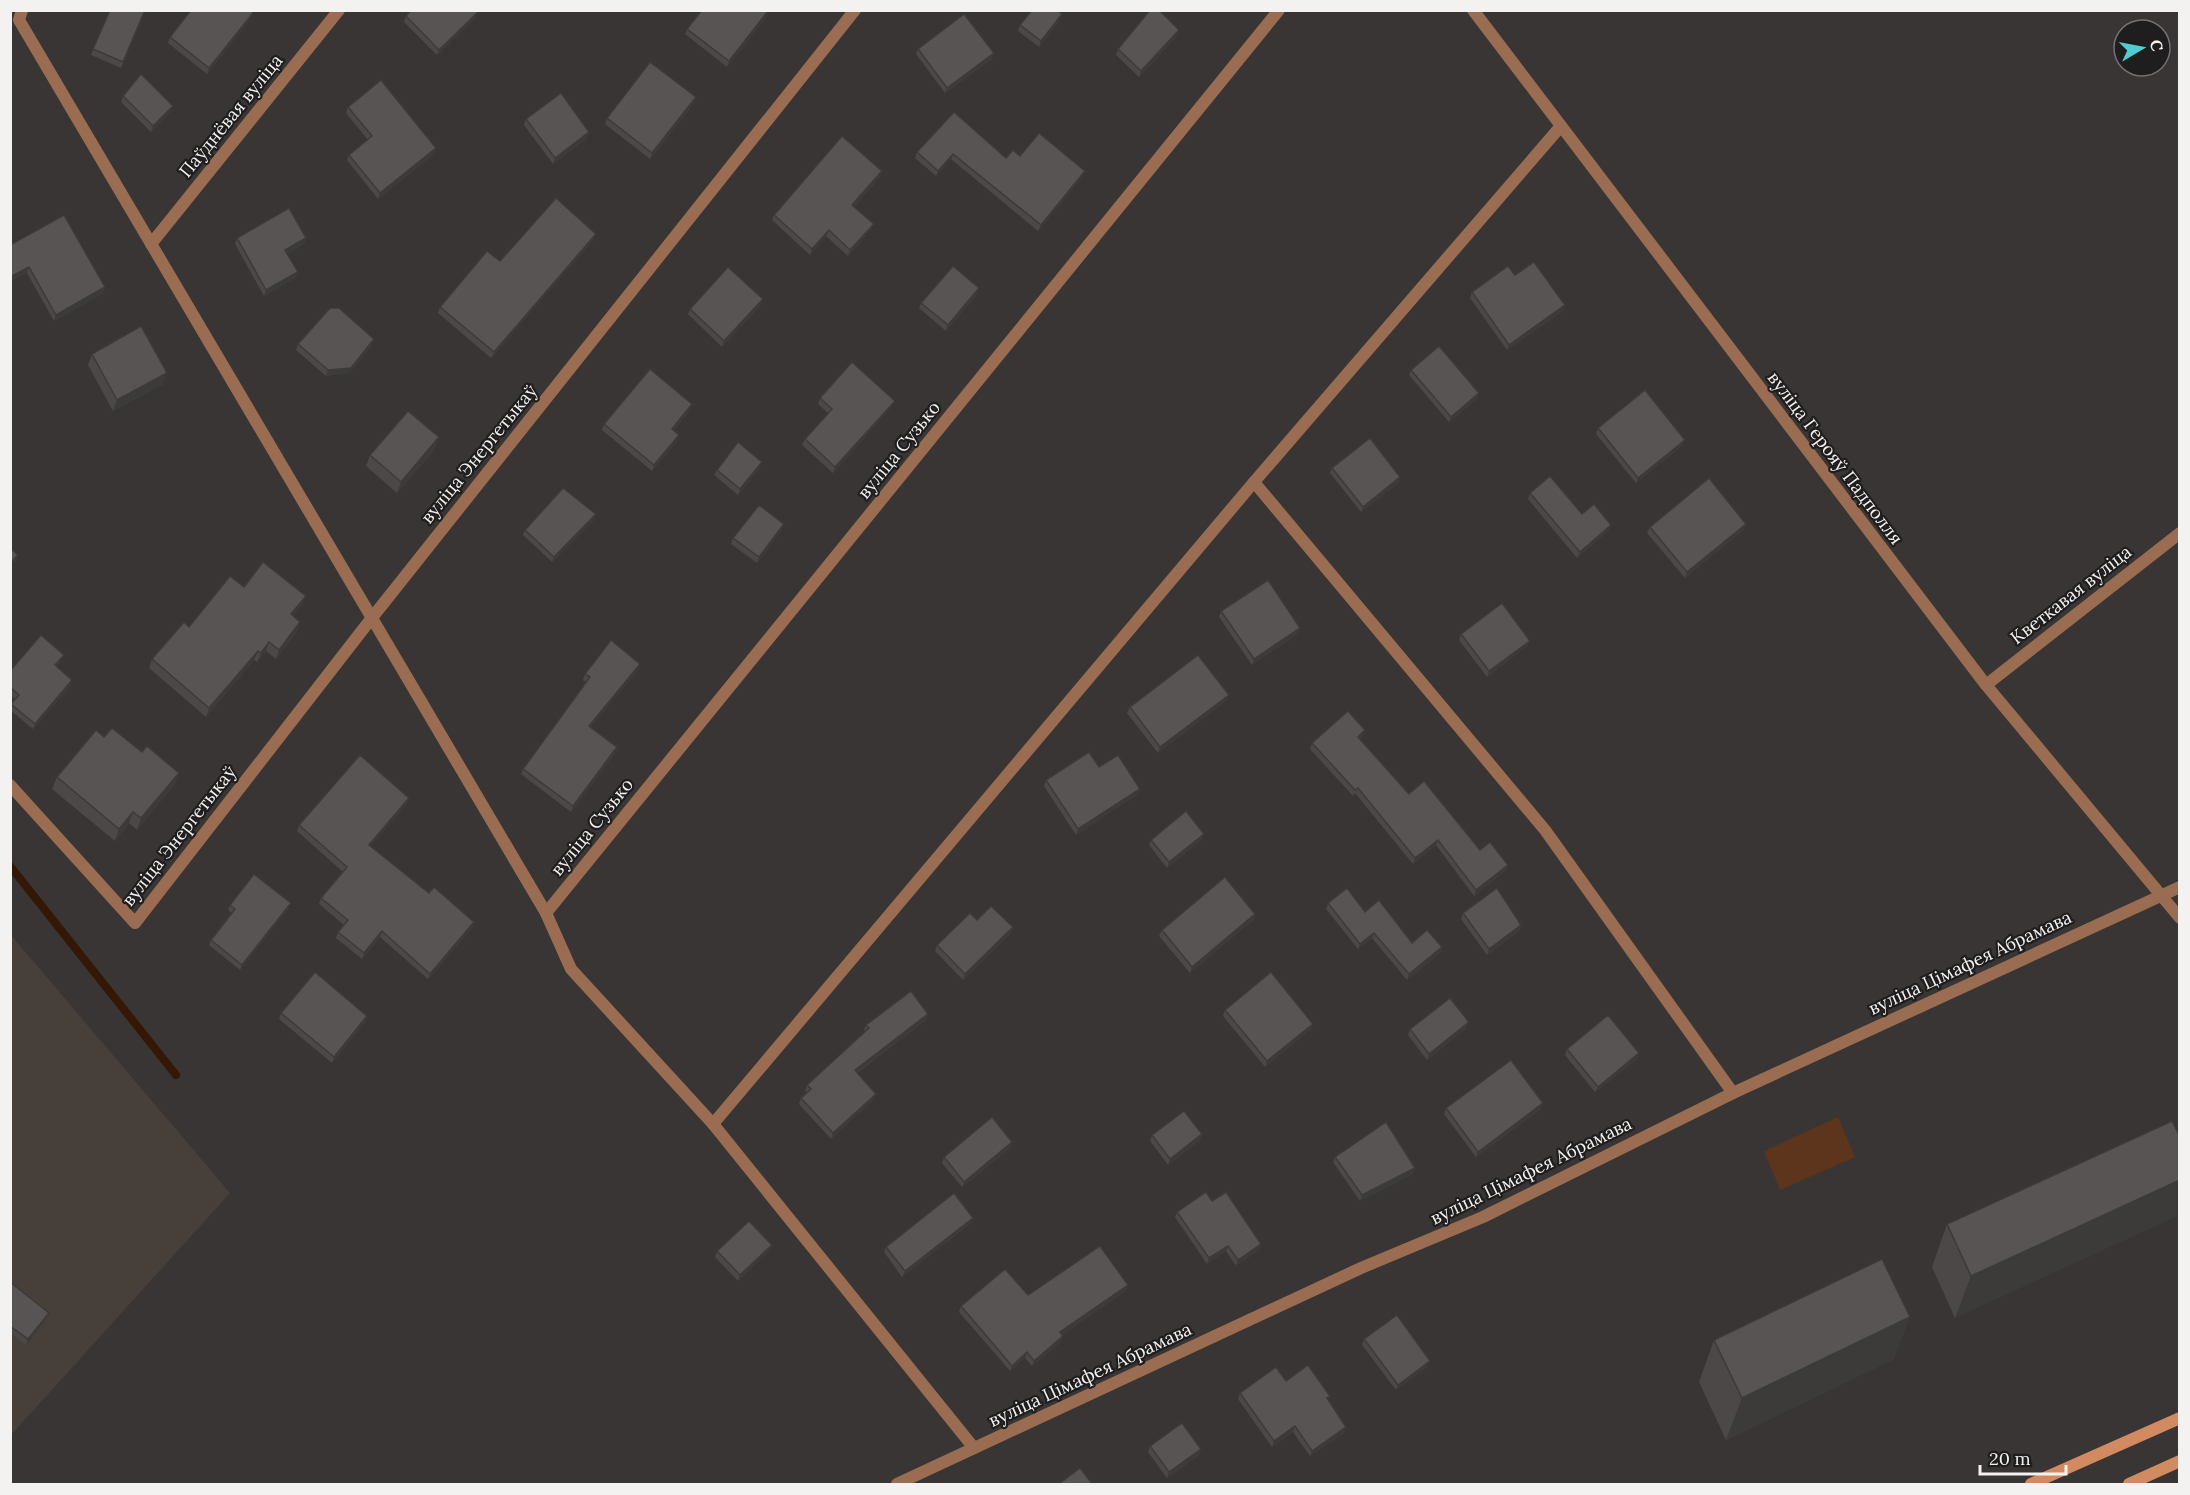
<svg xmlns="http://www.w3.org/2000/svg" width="2190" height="1495" font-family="Lora,serif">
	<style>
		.built { fill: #473f3a }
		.green { fill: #5d351d }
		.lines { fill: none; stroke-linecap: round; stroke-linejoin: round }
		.stream { stroke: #341704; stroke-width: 8 }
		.street { stroke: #9a6d53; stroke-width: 12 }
		.secondary { stroke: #d28a61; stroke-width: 12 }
		.wall { fill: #4b4847 }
		.shaded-wall { fill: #3d3b3a }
		.building { fill: #575453; stroke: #3d3b3a; stroke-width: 1.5 }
		.labels { text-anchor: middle; stroke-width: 4.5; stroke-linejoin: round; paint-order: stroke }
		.street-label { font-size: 18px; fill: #f4f2f1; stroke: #1f1d1d }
	</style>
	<rect width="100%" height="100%" fill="#383534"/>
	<path class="built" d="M11,935L230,1193L11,1435Z"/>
	<path class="green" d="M1838,1117L1855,1157L1780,1190L1764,1151Z"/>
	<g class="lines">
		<path class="stream" d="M10,866L176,1075"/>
		<g class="street">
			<path d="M22,10L19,20L546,913L571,969L713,1124L974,1448"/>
			<path d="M1473,10L1986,685L2180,918"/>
			<path d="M151,244L339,10"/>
			<path d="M1254,482L1545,830L1733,1093"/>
			<path d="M1986,685L2180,533"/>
			<path d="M10,785L135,923L371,619L855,10"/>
			<path d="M546,913L1279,10"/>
			<path d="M713,1124L1254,482L1561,126"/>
			<path d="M897,1484L1361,1268L1483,1217L1733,1093L2180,887"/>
		</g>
		<g class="secondary">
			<path d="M2031,1484L2180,1418"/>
			<path d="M2129,1484L2180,1461"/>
		</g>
	</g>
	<g class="wall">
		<path d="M110,10H145L121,68L91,55Z"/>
		<path d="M406,16L476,17L437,55L404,22Z"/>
		<path d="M766,17L727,67L685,34L687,29Z"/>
		<path d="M251,18L207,74L168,43L170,37Z"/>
		<path d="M1060,20L1039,47L1018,31L1020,25Z"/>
		<path d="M1179,30L1177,36L1139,77L1116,55L1118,49Z"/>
		<path d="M918,49L994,53L992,59L945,93L916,54Z"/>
		<path d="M123,96L171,111L151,132L121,102Z"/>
		<path d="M696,97L694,103L650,159L605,124L607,118Z"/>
		<path d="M348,107L434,154L378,199L347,160L349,155L368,140L346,113Z"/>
		<path d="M954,112L1006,158L1020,156L1083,176L1038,231L951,159L936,176L915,158L917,152Z"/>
		<path d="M526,119L587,138L553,164L524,125Z"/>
		<path d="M880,177L854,207L871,229L848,256L826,236L810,255L772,220L774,215Z"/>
		<path d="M237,238H306L304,244L287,254L298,272L295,278L264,296L235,244Z"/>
		<path d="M594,239L491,358L438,313L440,307L500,261Z"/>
		<path d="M10,245L105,287L103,293L54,321L27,273L10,281Z"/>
		<path d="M1515,275L1565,305L1563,311L1507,350L1470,298L1472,292Z"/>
		<path d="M979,288L977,294L946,331L919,308L921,303Z"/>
		<path d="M763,299L761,305L722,347L688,314L690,309Z"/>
		<path d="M298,344L372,345L349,373L326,376L296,350Z"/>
		<path d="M92,354L163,384L113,411L88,365Z"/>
		<path d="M1411,370L1477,399L1449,422L1409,375Z"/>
		<path d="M820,398L892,406L833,473L802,445L805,439L828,413L818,404Z"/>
		<path d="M690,410L673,431L677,441L652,471L602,430L604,424Z"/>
		<path d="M1598,428L1683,445L1636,483L1596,434Z"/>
		<path d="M435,449L397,493L366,466L370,455Z"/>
		<path d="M762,462L760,467L738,495L714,475L717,470Z"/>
		<path d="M1332,468L1400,477L1398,483L1361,512L1330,473Z"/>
		<path d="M1530,493L1582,514L1609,530L1577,558L1528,499Z"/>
		<path d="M594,520L552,562L523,535L525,530Z"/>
		<path d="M1746,524L1744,529L1685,578L1647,533L1650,527Z"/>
		<path d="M782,530L757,563L731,544L733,538Z"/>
		<path d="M244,587L302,605L293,616L300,622L297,632L276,659L266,651L257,662L254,660L206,717L149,668L152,659L189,627Z"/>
		<path d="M1221,611L1300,628L1298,634L1252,665L1219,617Z"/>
		<path d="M1461,634L1530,641L1527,646L1487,677L1459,640Z"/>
		<path d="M61,661L56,667L70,686L33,729L10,710L11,704L15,699L10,695V671Z"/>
		<path d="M640,664L638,670L590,727L615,753L571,812L521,774L523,769L586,682L583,680L585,674Z"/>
		<path d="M1229,695L1227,700L1158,753L1127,713L1130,707Z"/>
		<path d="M1363,736L1360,739L1409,794L1480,850L1508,865L1506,870L1474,896L1436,845L1413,864L1355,793L1353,796L1310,749L1312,743Z"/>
		<path d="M104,737L142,752L179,773L175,784L137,830L129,823L115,841L52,789L57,777Z"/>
		<path d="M1099,767L1140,789L1138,794L1076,835L1044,786L1046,780Z"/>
		<path d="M407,804L370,846L429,893L474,922L472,928L428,979L380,937L362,959L336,938L338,932L344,925L319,904L321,898L343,872L297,831L299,825Z"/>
		<path d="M1204,834L1202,839L1167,868L1149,845L1151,840Z"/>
		<path d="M1328,903L1365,912L1412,943L1442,947L1440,953L1407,980L1372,938L1358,949L1326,909Z"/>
		<path d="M230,905L289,908L240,970L209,945L211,940L232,913L228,910Z"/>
		<path d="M1463,913L1521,925L1519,931L1487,955L1461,919Z"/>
		<path d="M1255,914L1253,920L1190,973L1159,936L1162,930Z"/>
		<path d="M977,920L1013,927L1011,933L963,980L935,951L937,945Z"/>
		<path d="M1225,1010L1313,1024L1311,1029L1265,1067L1223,1016Z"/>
		<path d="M281,1013L367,1016L365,1022L332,1063L279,1019Z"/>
		<path d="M926,1020L857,1073L874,1099L831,1139L799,1104L801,1098L807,1092L805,1091L807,1085L866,1032L864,1030L866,1025Z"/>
		<path d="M1466,1028L1427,1060L1408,1035L1410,1029Z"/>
		<path d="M1567,1049L1639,1053L1637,1059L1595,1092L1565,1055Z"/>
		<path d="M1446,1108L1541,1109L1476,1157L1444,1114Z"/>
		<path d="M1202,1134L1200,1140L1168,1165L1150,1141L1152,1135Z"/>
		<path d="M2180,1137L1955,1318L1932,1267L1947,1224Z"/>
		<path d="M1012,1142L1010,1148L962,1187L942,1163L944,1157Z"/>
		<path d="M1335,1157L1413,1174L1360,1201L1333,1162Z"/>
		<path d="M1212,1201L1261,1244L1259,1250L1236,1266L1226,1251L1207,1264L1175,1217L1177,1212Z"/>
		<path d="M971,1223L902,1277L884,1252L886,1247Z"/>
		<path d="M772,1245L770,1250L738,1281L715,1257L717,1251Z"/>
		<path d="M10,1282L49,1313L47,1318L26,1345L10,1333Z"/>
		<path d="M1128,1285L1126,1291L1062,1335L1063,1336L1061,1342L1032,1366L1025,1358L1010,1371L959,1312L961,1306L1028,1295Z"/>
		<path d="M1364,1339L1428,1366L1396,1390L1362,1345Z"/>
		<path d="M1714,1340L1894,1359L1726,1440L1699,1382Z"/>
		<path d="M1286,1381L1329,1400L1346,1427L1344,1433L1310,1456L1293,1432L1272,1447L1238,1399L1240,1393Z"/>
		<path d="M1150,1446L1199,1455L1167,1478L1148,1452Z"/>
	</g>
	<g class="shaded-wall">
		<path d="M768,11L766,17L727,67L729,61Z"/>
		<path d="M478,12L476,17L437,55L439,50Z"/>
		<path d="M253,13L251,18L207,74L209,68Z"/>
		<path d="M1062,14L1060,20L1039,47L1041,41Z"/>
		<path d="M1179,30L1177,36L1139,77L1141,71Z"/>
		<path d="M994,53L992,59L945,93L947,88Z"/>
		<path d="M696,97L694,103L650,159L652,153Z"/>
		<path d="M173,106L171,111L151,132L153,126Z"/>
		<path d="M589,132L587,138L553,164L555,158Z"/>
		<path d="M436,148L434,154L378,199L380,193Z"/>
		<path d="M953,154L951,159L936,176L938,171Z"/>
		<path d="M882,171L880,177L850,211L852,205Z"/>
		<path d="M1085,171L1083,176L1038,231L1041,225Z"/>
		<path d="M874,224L871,229L848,256L850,250Z"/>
		<path d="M829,230L826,236L810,255L812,249Z"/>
		<path d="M596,234L594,239L491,358L494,352Z"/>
		<path d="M306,238L304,244L283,256L285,250Z"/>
		<path d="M29,267L27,273L10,281V277Z"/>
		<path d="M298,272L295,278L264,296L266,290Z"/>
		<path d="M105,287L103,293L54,321L56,315Z"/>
		<path d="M979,288L977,294L946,331L948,325Z"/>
		<path d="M763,299L761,305L722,347L724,341Z"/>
		<path d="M1565,305L1563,311L1507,350L1509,345Z"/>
		<path d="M374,339L372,345L349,373L326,376L328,370Z"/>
		<path d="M167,373L163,384L113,411L117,400Z"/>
		<path d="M1479,393L1477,399L1449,422L1451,417Z"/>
		<path d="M895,401L892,406L833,473L835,467Z"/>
		<path d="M692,404L690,410L669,435L672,429Z"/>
		<path d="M679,435L677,441L652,471L654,465Z"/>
		<path d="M439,437L435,449L397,493L401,482Z"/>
		<path d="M1685,440L1683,445L1636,483L1638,478Z"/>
		<path d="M762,462L760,467L738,495L740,489Z"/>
		<path d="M1400,477L1398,483L1361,512L1363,507Z"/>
		<path d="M596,514L594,520L552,562L554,557Z"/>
		<path d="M784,524L782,530L757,563L759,557Z"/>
		<path d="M1746,524L1744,529L1685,578L1687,572Z"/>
		<path d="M1611,525L1609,530L1577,558L1580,552Z"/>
		<path d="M18,555L16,561L10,566V563Z"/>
		<path d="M306,596L302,605L287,624L291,614Z"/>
		<path d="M300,622L297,632L276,659L279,650Z"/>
		<path d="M1300,628L1298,634L1252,665L1254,659Z"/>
		<path d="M1530,641L1527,646L1487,677L1489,671Z"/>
		<path d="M269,642L266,651L257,662L261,653Z"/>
		<path d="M258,651L254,660L206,717L209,708Z"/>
		<path d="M64,655L61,661L53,671L55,665Z"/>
		<path d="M640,664L638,670L587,732L589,726Z"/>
		<path d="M72,680L70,686L33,729L35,724Z"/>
		<path d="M1229,695L1227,700L1158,753L1160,747Z"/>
		<path d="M1365,730L1363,736L1356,743L1358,737Z"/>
		<path d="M617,747L615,753L571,812L573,806Z"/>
		<path d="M179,773L175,784L137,830L141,818Z"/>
		<path d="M1140,789L1138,794L1076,835L1078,829Z"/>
		<path d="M409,798L407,804L367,851L369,845Z"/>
		<path d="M133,812L129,823L115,841L119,829Z"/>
		<path d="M1204,834L1202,839L1167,868L1169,862Z"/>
		<path d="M1438,840L1436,845L1413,864L1415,858Z"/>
		<path d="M1508,865L1506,870L1474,896L1476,890Z"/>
		<path d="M291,903L289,908L240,970L242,965Z"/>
		<path d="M1255,914L1253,920L1190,973L1192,967Z"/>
		<path d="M474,922L472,928L428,979L430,974Z"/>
		<path d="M1521,925L1519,931L1487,955L1489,949Z"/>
		<path d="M1013,927L1011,933L963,980L965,974Z"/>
		<path d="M382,931L380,937L362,959L364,953Z"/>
		<path d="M1374,933L1372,938L1358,949L1360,944Z"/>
		<path d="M1442,947L1440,953L1407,980L1409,974Z"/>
		<path d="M928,1014L926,1020L852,1076L855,1070Z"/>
		<path d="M367,1016L365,1022L332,1063L334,1057Z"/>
		<path d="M1469,1022L1466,1028L1427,1060L1429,1054Z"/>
		<path d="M1313,1024L1311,1029L1265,1067L1267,1061Z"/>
		<path d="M1639,1053L1637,1059L1595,1092L1598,1087Z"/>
		<path d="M876,1094L874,1099L831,1139L833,1133Z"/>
		<path d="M1543,1103L1541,1109L1476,1157L1478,1152Z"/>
		<path d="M1202,1134L1200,1140L1168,1165L1170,1159Z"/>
		<path d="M1012,1142L1010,1148L962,1187L964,1182Z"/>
		<path d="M1415,1168L1413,1174L1360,1201L1362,1195Z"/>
		<path d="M2180,1180V1215L1955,1318L1971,1276Z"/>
		<path d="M973,1218L971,1223L902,1277L905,1271Z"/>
		<path d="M1261,1244L1259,1250L1236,1266L1238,1260Z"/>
		<path d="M772,1245L770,1250L738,1281L740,1275Z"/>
		<path d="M1228,1246L1226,1251L1207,1264L1209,1258Z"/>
		<path d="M1128,1285L1126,1291L1058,1338L1060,1332Z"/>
		<path d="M49,1313L47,1318L26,1345L28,1339Z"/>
		<path d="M1910,1317L1894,1359L1726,1440L1742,1398Z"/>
		<path d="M1063,1336L1061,1342L1032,1366L1034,1361Z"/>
		<path d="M1027,1352L1025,1358L1010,1371L1012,1366Z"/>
		<path d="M1430,1361L1428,1366L1396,1390L1398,1385Z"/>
		<path d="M1295,1426L1293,1432L1272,1447L1274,1441Z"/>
		<path d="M1346,1427L1344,1433L1310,1456L1312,1451Z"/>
		<path d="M1201,1449L1199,1455L1167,1478L1169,1472Z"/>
	</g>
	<g class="building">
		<path d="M110,10H145L123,62L93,49Z"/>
		<path d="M191,10H250L253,13L209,68L170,37Z"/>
		<path d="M411,10H477L478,12L439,50L406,16Z"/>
		<path d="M702,10H768V11L729,61L687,29Z"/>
		<path d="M1032,10H1057L1062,14L1041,41L1020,25Z"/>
		<path d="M1150,10H1159L1179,30L1141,71L1118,49Z"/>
		<path d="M964,14L994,53L947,88L918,49Z"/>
		<path d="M650,62L696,97L652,153L607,118Z"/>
		<path d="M141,74L173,106L153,126L123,96Z"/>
		<path d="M381,80L436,148L380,193L349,155L372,136L348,107Z"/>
		<path d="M561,93L589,132L555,158L526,119Z"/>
		<path d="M954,112L1006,158L1013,150L1020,156L1039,133L1085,171L1041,225L953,154L938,171L917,152Z"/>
		<path d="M842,136L882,171L852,205L874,224L850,250L829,230L812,249L774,215Z"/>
		<path d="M556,198L596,234L494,352L440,307L487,251L500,261Z"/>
		<path d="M289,208L306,238L285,250L298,272L266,290L237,238Z"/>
		<path d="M64,215L105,287L56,315L29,267L10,277V245Z"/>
		<path d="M1534,262L1565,305L1509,345L1472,292L1508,266L1515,275Z"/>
		<path d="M953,266L979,288L948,325L921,303Z"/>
		<path d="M728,267L763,299L724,341L690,309Z"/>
		<path d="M330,308H339L374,339L351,368L328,370L298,344Z"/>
		<path d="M141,326L167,373L117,400L92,354Z"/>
		<path d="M1439,346L1479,393L1451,417L1411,370Z"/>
		<path d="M852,362L895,401L835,467L805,439L832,409L820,398Z"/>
		<path d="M650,369L692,404L672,429L679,435L654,465L604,424Z"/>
		<path d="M1645,390L1685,440L1638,478L1598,428Z"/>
		<path d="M408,411L439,437L401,482L370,455Z"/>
		<path d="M1370,438L1400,477L1363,507L1332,468Z"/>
		<path d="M738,442L762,462L740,489L717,470Z"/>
		<path d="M1550,476L1582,514L1594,504L1611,525L1580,552L1530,493Z"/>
		<path d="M1709,478L1746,524L1687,572L1650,527Z"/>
		<path d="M563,488L596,514L554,557L525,530Z"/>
		<path d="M759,505L784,524L759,557L733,538Z"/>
		<path d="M10,548L18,555L10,563Z"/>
		<path d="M263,562L306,596L291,614L300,622L279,650L269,642L261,653L258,651L209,708L152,659L184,622L189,627L230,576L244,587Z"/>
		<path d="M1268,580L1300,628L1254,659L1221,611Z"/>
		<path d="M1502,603L1530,641L1489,671L1461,634Z"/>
		<path d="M41,635L64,655L55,665L72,680L35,724L11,704L19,695L10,687V671Z"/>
		<path d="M611,640L640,664L589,726L617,747L573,806L523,769L590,677L585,674Z"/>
		<path d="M1198,655L1229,695L1160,747L1130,707Z"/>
		<path d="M1348,711L1365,730L1358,737L1409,794L1424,781L1480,850L1490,842L1508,865L1476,890L1438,840L1415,858L1358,788L1355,790L1312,743Z"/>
		<path d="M112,728L142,752L147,746L179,773L141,818L133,812L119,829L57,777L96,730L104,737Z"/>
		<path d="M1089,752L1099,767L1118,755L1140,789L1078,829L1046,780Z"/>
		<path d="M360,755L409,798L369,845L429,893L434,887L474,922L430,974L382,931L364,953L338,932L348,920L321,898L347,867L299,825Z"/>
		<path d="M1186,811L1204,834L1169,862L1151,840Z"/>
		<path d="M254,874L291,903L242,965L211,940L235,909L230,905Z"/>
		<path d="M1225,877L1255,914L1192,967L1162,930Z"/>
		<path d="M1347,888L1365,912L1379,900L1412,943L1427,930L1442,947L1409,974L1374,933L1360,944L1328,903Z"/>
		<path d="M1497,888L1521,925L1489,949L1463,913Z"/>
		<path d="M991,906L1013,927L965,974L937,945L970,913L977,920Z"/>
		<path d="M315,972L367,1016L334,1057L281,1013Z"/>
		<path d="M1271,972L1313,1024L1267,1061L1225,1010Z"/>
		<path d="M911,991L928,1014L855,1070L876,1094L833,1133L801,1098L811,1089L807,1085L869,1028L866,1025Z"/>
		<path d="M1450,998L1469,1022L1429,1054L1410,1029Z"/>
		<path d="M1608,1015L1639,1053L1598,1087L1567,1049Z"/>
		<path d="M1511,1060L1543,1103L1478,1152L1446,1108Z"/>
		<path d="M1184,1111L1202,1134L1170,1159L1152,1135Z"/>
		<path d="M992,1117L1012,1142L964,1182L944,1157Z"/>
		<path d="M2172,1121L2180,1137V1180L1971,1276L1947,1224Z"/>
		<path d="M1386,1122L1415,1168L1362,1195L1335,1157Z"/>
		<path d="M1206,1192L1212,1201L1226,1192L1261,1244L1238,1260L1228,1246L1209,1258L1177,1212Z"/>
		<path d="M954,1193L973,1218L905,1271L886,1247Z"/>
		<path d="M749,1221L772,1245L740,1275L717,1251Z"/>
		<path d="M1100,1246L1128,1285L1060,1332L1063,1336L1034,1361L1027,1352L1012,1366L961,1306L1005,1269L1028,1295Z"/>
		<path d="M1882,1259L1910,1317L1742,1398L1714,1340Z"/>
		<path d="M10,1282L49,1313L28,1339L10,1326Z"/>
		<path d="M1397,1315L1430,1361L1398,1385L1364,1339Z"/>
		<path d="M1308,1365L1330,1396L1327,1398L1346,1427L1312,1451L1295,1426L1274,1441L1240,1393L1276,1367L1286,1381Z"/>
		<path d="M1182,1423L1201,1449L1169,1472L1150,1446Z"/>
		<path d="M1080,1468L1093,1485H1060L1059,1484Z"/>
	</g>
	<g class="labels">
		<g class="street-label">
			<text transform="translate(231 116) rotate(-51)" y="6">Паўднёвая вуліца</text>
			<text transform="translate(899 450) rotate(-51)" y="6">вуліца Сузько</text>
			<text transform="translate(479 454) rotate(-51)" y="6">вуліца Энергетыкаў</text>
			<text transform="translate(1835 458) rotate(53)" y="6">вуліца Герояў Падполля</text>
			<text transform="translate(2071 595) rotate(-38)" y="6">Кветкавая вуліца</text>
			<text transform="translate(592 827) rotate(-51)" y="6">вуліца Сузько</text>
			<text transform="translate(179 836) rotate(-52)" y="6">вуліца Энергетыкаў</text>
			<text transform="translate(1970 963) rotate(-25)" y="6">вуліца Цімафея Абрамава</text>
			<text transform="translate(1531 1171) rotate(-26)" y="6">вуліца Цімафея Абрамава</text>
			<text transform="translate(1090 1375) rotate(-25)" y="6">вуліца Цімафея Абрамава</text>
		</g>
	</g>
	<rect width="2190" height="1495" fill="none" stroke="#f4f2f1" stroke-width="24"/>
	<g transform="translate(2142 48) rotate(80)"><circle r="28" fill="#1f1d1d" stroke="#747272" stroke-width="1.5"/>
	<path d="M0-4.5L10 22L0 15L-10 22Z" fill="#51ccd3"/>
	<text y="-9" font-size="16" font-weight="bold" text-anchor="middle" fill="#f4f2f1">С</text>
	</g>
	<path d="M1980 1465v9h86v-9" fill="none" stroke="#f4f2f1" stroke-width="3"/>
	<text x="1989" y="1465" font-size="18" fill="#f4f2f1" stroke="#1f1d1d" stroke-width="4.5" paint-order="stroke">20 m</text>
</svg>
